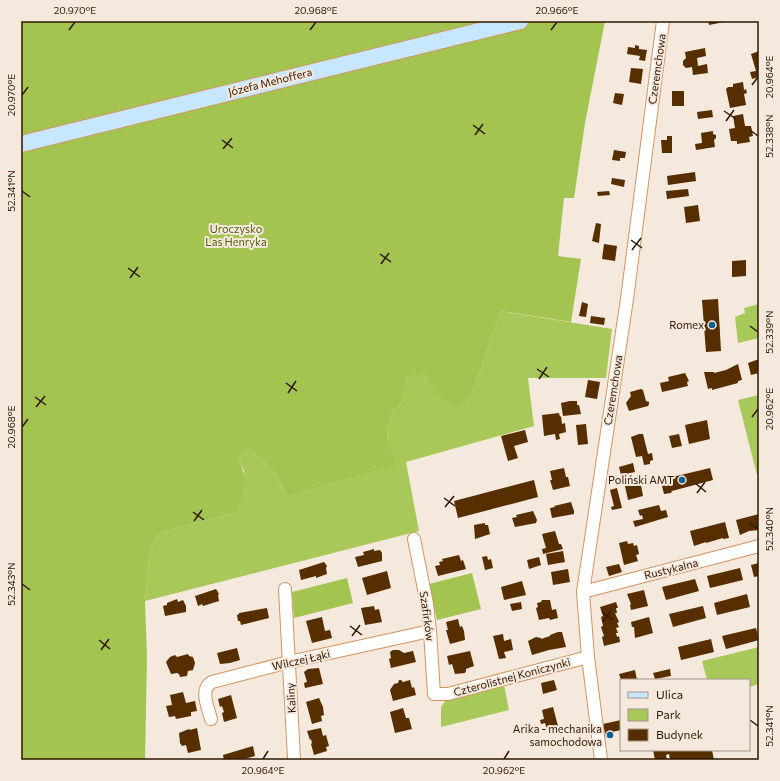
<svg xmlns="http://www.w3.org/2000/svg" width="780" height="781" font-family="Commissioner,sans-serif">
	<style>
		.green { fill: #a8c85a }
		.forest { fill: #a4c451 }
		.building { fill: #562e00 }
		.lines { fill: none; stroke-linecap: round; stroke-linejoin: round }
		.street-casing { stroke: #d1955e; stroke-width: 14 }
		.secondary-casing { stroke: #d1955e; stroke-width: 18 }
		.street { stroke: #fff; stroke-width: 12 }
		.secondary { stroke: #c7e7fe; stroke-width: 16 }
		.ticks { fill: none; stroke: #2e1801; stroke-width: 1.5 }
		.poi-dot { fill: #0c5e90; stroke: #f5e8dd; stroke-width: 1.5 }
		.labels { text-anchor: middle; stroke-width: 4; stroke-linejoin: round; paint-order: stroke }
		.street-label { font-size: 11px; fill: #2e1801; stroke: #f5e8dd }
		.park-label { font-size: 11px; fill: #4d610e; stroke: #f5e8dd }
		.poi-label { font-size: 11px; fill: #2e1801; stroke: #f5e8dd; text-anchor: end }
		.neatline { fill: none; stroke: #2e1801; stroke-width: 1.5 }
		.ticks-label { font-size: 10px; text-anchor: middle; fill: #2e1801 }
	</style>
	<rect width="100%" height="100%" fill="#f5e8dd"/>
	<g class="green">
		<path d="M759,304V338L738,343L735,317L745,313L744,308Z"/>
		<path d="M501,311L612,329L606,378H528L534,426L406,462L419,531L145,601L150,549L159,533L237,512L244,471L239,460L244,451L249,449L263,460L276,475L288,496L396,465L388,444L387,429L393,411L403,400L408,377L426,371L465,403L471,396Z"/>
		<path d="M759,395V474L757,475L738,400Z"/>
		<path d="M759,647V684L749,687V680H707L702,661Z"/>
		<path d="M504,685L509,710L441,727V707L446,700Z"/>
	</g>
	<g class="forest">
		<path d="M21,21H605L585,123L574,198H564L558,256L581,259L571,322L501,311L471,396L465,403L456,405L436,395L426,372L408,377L403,400L393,411L387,429L388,444L397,465L288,496L276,475L263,460L249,449L244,451L239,460C248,481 243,491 237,512L159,533L150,549L145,601L147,656L145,760H21Z"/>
		<path d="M472,573L481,609L437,620L429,584Z"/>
		<path d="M347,578L353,603L294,618L292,592Z"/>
	</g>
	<g class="building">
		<path d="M708,21H724V22L709,25Z"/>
		<path d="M635,45L639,46V49L647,50L645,61L639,60L640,56L627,54L628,47L635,48Z"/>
		<path d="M705,48L706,56L697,58L698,66L707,64L708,73L693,75L692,67L686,68L683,65V61L686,58L685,52Z"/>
		<path d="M759,51V77L752,79L750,72L756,71L751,54Z"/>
		<path d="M631,68L643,69L641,84L629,82Z"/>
		<path d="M743,82L744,90L746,89L747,93L744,94L746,105L730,108L726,89L728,87H733V84Z"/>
		<rect x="672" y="91" width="12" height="15"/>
		<path d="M615,93L624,94L622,105L613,103Z"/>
		<path d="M712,110L713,117L698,119L697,112Z"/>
		<path d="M743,114L745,126H751L753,136L749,137L750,142L737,144V141H731L729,129L735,128L733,116Z"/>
		<path d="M713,131V134L716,135V138L714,140L715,147L696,150L695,144L702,143L701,133Z"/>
		<path d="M667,136H672V153H662L661,140H667Z"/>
		<path d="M614,150L626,152L625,158H620V161L612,160Z"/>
		<path d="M695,172L696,181L668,185L667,176Z"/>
		<path d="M612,178L625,180L624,187L611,184Z"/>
		<path d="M688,189L689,196L667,199L666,191Z"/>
		<path d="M609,191L610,195L598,196L597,192Z"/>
		<path d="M698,205L700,221L686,223L684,207Z"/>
		<path d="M596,223L601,224L599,243L592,241Z"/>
		<path d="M604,244L617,246L615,261L602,259Z"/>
		<path d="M746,260V276L732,277V261Z"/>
		<path d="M718,299L721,351L706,352L702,300Z"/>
		<path d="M582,302L588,304L586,317L579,316Z"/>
		<path d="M591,316L605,318L604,325L590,323Z"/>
		<path d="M759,359V373L751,375L748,363Z"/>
		<path d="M738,364L742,380L738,381V383L712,390V388L708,389L704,372H714V373L726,370Z"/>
		<path d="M685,373L689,381L687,382L688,386L662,392L660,383L669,381L668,377Z"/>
		<path d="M588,380L600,382L597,399L585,397Z"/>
		<path d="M641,389L643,390L646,401L649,402V404L648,406L629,411L626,403L631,396L630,392Z"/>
		<path d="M570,401H577V405H579L581,414L563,416L561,403Z"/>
		<path d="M559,413L560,417L561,416L562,424L565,423L566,432L559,434L560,439L556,440L555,434L544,436L542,415Z"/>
		<path d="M707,420L710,439L689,444L685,425Z"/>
		<path d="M586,424L588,444L578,445L576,425Z"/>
		<path d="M525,430L528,442L514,446L518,458L508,461L501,436Z"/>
		<path d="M639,434H643L648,454L652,453L653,460L650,461V464L644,465L642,456L636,457L631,437Z"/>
		<path d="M679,434L682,446L672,448L669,436Z"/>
		<path d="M633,463L635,472L621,475L619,467Z"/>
		<path d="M564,468L566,477H568L570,486L553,490L550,480H552L550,471Z"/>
		<path d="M710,468L713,480L672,491L671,493L664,494L660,478L667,476L668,478Z"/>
		<path d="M534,480L538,497L458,518L454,501Z"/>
		<path d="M634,485V486L641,485L643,496L628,500L625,486Z"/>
		<path d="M617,488L622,508L612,510L611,507L614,506L610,490Z"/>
		<path d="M571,502L574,511V514L552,518L550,508L555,507L554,506Z"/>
		<path d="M659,505L661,511L666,510L668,517L635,527L633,521L643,519L642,515L640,516L638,510Z"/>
		<path d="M533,511L537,520L536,523L515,527L512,518L517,517L516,515Z"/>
		<path d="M759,514V530L749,531L740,535L736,520Z"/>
		<path d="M725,522L729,538L723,539V538L706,543V542L694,546L690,531Z"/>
		<path d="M485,523V525H488L490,534L475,539L474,525Z"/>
		<path d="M555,531L559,544H561L563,549L543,554L542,549L546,548L542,534Z"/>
		<path d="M627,541L628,544L633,543L634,546L637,545L639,554L636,555L638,561L624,565L619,543Z"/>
		<path d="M374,549V551L380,550L382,553V561L358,567L355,557L364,555L363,552Z"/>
		<path d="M563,551L565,562L548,565L546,554Z"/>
		<path d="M459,555L461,561L463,560L466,569L438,576L435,566L440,565L439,562L443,561L442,559Z"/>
		<path d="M487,556L488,560L491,559L493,568L485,570L482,557Z"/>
		<path d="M539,557L541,565L529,569L527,560Z"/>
		<path d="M324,562L327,566L326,568L327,574L316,578V576L301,580L299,570Z"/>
		<path d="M759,563V576L754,577L751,565Z"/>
		<path d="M619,564L622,572L609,576L606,567Z"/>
		<path d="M740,568L743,580L710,588L707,576Z"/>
		<path d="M568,569L570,582L553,585L551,572Z"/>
		<path d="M387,571L391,588L367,595L362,578Z"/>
		<path d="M695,579L699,591L666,600L662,587Z"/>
		<path d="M522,581L526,595L504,600L501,587Z"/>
		<path d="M216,589L219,594L218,595L219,601L203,606L202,604L198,606L195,596Z"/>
		<path d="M644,590L648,606L631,610L630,605L631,604L627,594Z"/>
		<path d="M747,594L750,607L717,615L714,603Z"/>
		<path d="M177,599L178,602L183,600L186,606V612L165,616L163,606L167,605V603Z"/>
		<path d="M542,600H550L552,610L556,609L558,618L550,620L549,618L539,620L536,608L538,607L537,603L541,602Z"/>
		<path d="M521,602L522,609L512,611L510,604Z"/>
		<path d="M616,602L618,608H616L617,613H615L619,622L617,623L619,627L616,628L618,633H616L617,637L619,636L620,642L604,646L602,637L604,636L601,627L603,626L601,617L603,616L600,607Z"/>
		<path d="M374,606L375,610L379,609L382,622L365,625L361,608Z"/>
		<path d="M703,606L706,618L673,627L669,614Z"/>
		<path d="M267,608L269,618L241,625L240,621H238L237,615L239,614V613Z"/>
		<path d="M322,617L325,631L330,630L332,638L312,643L306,621Z"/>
		<path d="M649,617L653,633L635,638L634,627H632L631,622Z"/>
		<path d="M458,619L460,627L462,626L464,631L465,640L450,644L446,630H448L446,622Z"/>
		<path d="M756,628L759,640L726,649L722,636Z"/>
		<path d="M558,632H562L566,647L549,650L532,655L528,641L536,637L541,638V639L550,636V635Z"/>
		<path d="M503,634L504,641L511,639L513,650L504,652L506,658L499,659L493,636Z"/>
		<path d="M711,639L714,652L681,660L678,647Z"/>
		<path d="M237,648L240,660L230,663L220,664L217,653Z"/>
		<path d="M393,650H399L404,653L413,651L416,662L391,668L389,659L391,658L390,652Z"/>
		<path d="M470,651L474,666L466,669V671L465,673L455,674L452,664L449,665L447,656Z"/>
		<path d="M188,654L189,656L193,657L195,663L193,670L188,671L187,676L180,677L179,674L177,673L171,674L166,662L170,657L175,655L177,657Z"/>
		<path d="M319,668L323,684L305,688L304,683L307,682L304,672L308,669Z"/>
		<path d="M670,669L671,676L655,679L653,673Z"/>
		<path d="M635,670L637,680H621L619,674Z"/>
		<path d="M399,680H401L403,682L410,680L412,688L414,687L416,695L393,701L390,690L394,684L398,683Z"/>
		<path d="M554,680L557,690L543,694L541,683Z"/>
		<path d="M183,692L186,703L195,701L197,711L191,712V716L176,719L175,716L169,717L166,706L172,705L170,695Z"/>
		<path d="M231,695L237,718L224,722L222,713L224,712L222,706L220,707L218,699Z"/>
		<path d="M319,698L323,707L324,715L321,716L322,721L312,724L306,702Z"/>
		<path d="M553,707L558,726L547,729L545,723L541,724L540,720L544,719L542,710Z"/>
		<path d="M403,708L406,718H409L412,729L395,733L390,712Z"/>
		<path d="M621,720V730L612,732L613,736L606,738L603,724Z"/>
		<path d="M197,728L201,750L188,753L186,745L182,746L180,743L179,733L189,729L190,730Z"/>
		<path d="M321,728L323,736L326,735L329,746L326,747L327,751L314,755L311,744L312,743L311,739L310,740L307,731Z"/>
		<path d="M253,746L255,756L241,760H224L223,755Z"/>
		<path d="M653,750H712L714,760H670L669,754L666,755L667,760H655Z"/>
	</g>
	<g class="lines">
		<g class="street-casing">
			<g id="street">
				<path d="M414,539L427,604L430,631L434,694H448L588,657"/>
				<path d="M285,589L294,759"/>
				<path d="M583,592L759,546"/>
				<path d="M211,719C208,707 199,689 212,682L289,662L430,631"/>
				<path d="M601,760L588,657L583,592L627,299L663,21"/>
			</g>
		</g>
		<g class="secondary-casing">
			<path id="secondary" d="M21,144L520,21"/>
		</g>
		<use href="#street" class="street"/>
		<use href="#secondary" class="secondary"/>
	</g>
	<path class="ticks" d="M69,30L75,22M310,30L316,22M551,30L557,22M752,85L758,77M22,95L28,87M724,111L736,119M726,121L734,110M473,125L485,134M750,130L758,136M475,135L483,124M222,140L233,148M223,149L232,138M22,191L30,197M631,240L642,248M632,250L641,238M380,254L391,262M381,264L389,253M128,268L140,277M130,278L138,267M750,326L758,332M537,369L549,377M539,379L547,367M286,383L297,391M288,393L296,381M35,397L46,405M36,407L45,396M752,417L758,409M22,427L28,419M695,483L706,492M697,493L705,482M444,498L455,506M445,507L454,496M193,512L204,520M194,521L202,510M750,523L758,529M22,584L30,590M602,612L613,620M603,622L611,611M350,626L362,635M352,636L360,625M99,640L110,649M101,650L109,639M750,720L758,726M263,759L268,751M504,759L509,751"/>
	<g class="poi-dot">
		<circle cx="712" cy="325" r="4"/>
		<circle cx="682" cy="480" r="4"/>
		<circle cx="610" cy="735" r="4"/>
	</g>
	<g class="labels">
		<g class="street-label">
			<text transform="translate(657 69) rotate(-82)" y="4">Czeremchowa</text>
			<text transform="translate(270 82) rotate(-14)" y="4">Józefa Mehoffera</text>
			<text transform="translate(613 390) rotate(-81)" y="4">Czeremchowa</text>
			<text transform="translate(671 569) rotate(-14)" y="4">Rustykalna</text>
			<text transform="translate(427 616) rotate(82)" y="4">Szafirków</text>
			<text transform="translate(301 660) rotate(-13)" y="4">Wilczej Łąki</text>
			<text transform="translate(512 677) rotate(-15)" y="4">Czterolistnej Koniczynki</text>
			<text transform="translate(291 698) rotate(-93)" y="4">Kaliny</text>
		</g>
		<g class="park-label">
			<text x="236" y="233">Uroczysko<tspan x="236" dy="13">Las Henryka</tspan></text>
		</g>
		<g class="poi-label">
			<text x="704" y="329">Romex</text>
			<text x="674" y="484">Poliński AMT</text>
			<text x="602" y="733">Arika - mechanika<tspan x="602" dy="13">samochodowa</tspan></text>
		</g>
	</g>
	<rect width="780" height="781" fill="none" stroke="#f5e8dd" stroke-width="44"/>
	<rect x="620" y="679" width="130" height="72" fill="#f5e8dd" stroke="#a59585"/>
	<rect x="628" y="692" width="20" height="6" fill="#c7e7fe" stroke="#a59585"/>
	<text x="656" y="699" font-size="12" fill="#2e1801">Ulica</text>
	<rect x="628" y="709" width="20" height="12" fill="#a8c85a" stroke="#a59585"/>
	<text x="656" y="719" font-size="12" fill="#2e1801">Park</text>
	<rect x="628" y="729" width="20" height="12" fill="#562e00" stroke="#a59585"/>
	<text x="656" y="739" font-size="12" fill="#2e1801">Budynek</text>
	<rect x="22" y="22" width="736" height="737" class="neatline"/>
	<g class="ticks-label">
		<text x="75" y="14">20.970°E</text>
		<text x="316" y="14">20.968°E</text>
		<text x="557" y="14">20.966°E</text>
		<text transform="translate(769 77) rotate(-90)" y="4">20.964°E</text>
		<text transform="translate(11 95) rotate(-90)" y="4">20.970°E</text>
		<text transform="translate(769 136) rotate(-90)" y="4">52.338°N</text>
		<text transform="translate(11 191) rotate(-90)" y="4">52.341°N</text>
		<text transform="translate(769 332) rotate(-90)" y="4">52.339°N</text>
		<text transform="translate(769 409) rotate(-90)" y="4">20.962°E</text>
		<text transform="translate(11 427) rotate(-90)" y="4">20.968°E</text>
		<text transform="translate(769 529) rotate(-90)" y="4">52.340°N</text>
		<text transform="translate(11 584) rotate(-90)" y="4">52.343°N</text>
		<text transform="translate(769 726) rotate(-90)" y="4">52.341°N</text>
		<text x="263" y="774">20.964°E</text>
		<text x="504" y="774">20.962°E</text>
	</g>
</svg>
